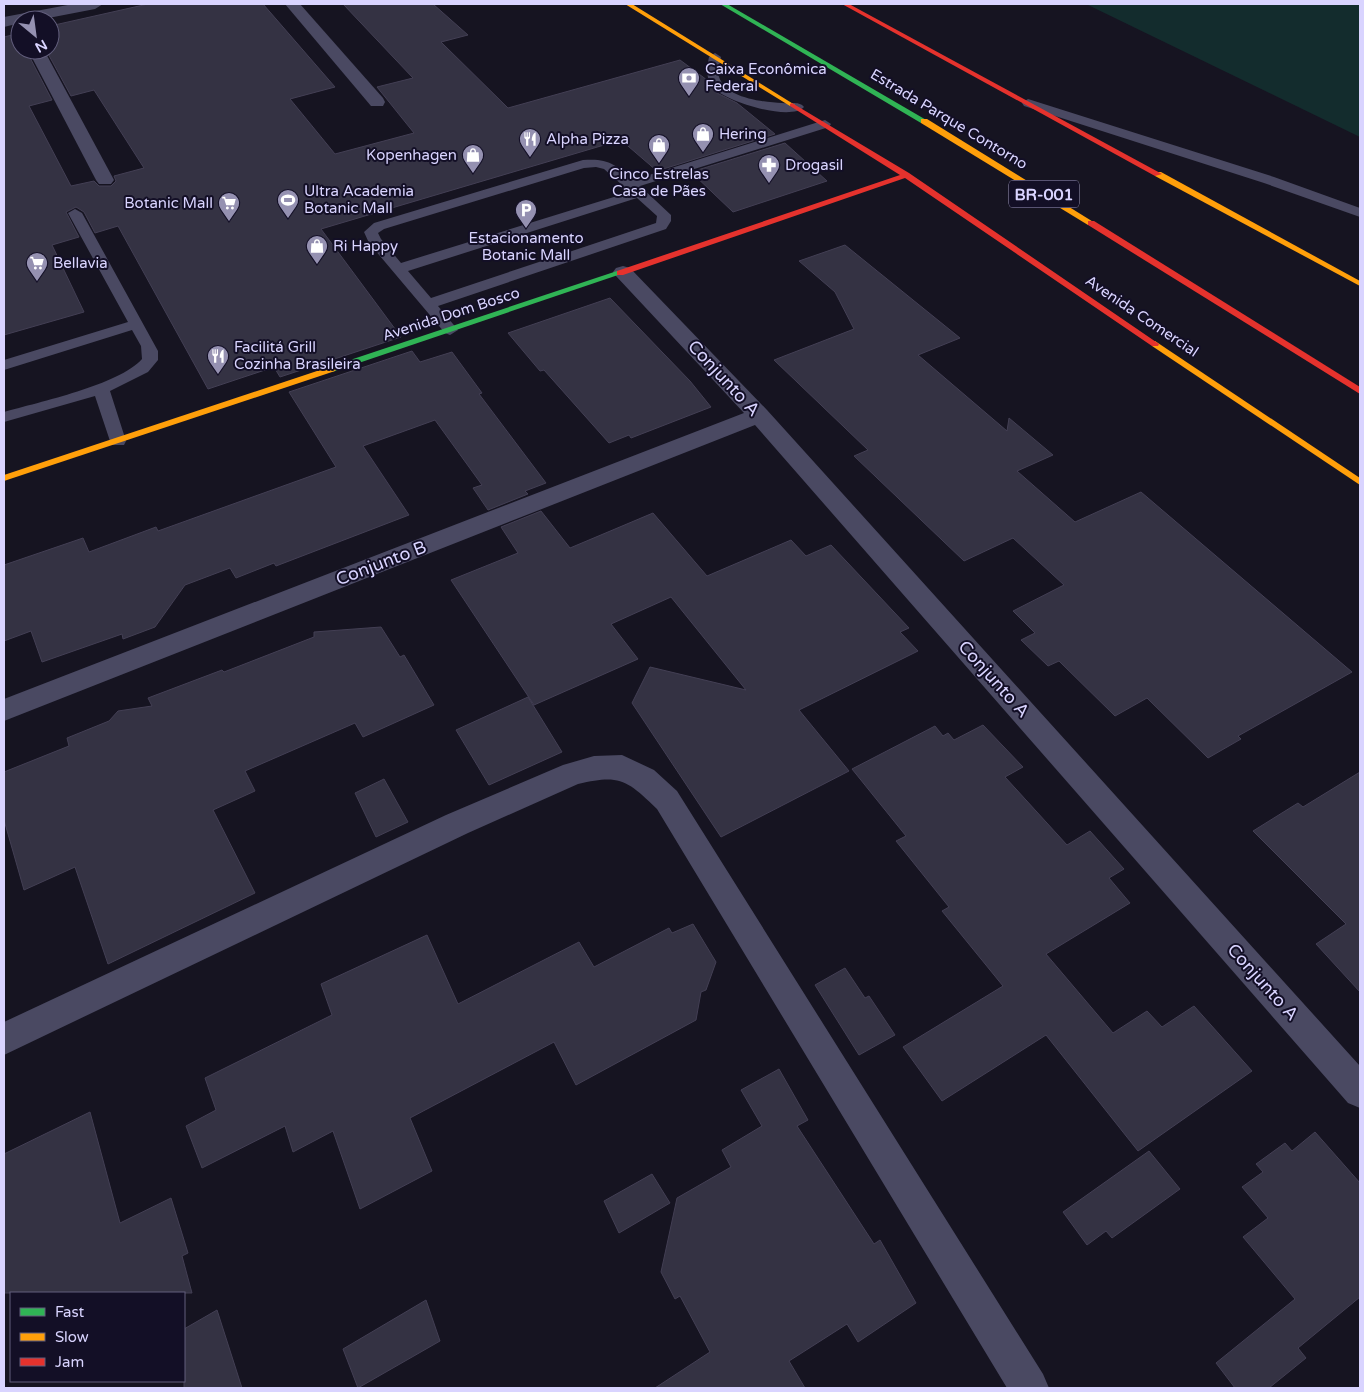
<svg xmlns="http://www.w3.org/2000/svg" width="1364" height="1392" font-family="'Varela Round',sans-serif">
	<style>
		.green { fill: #132c2d }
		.building { fill: #343243; stroke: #433f54 }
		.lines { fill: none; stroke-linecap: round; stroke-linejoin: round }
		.lane { fill: #4a4962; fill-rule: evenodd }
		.street { fill: #4a4962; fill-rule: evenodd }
		.fast { fill: #30b455; fill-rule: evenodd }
		.slow { fill: #ff9f0a; fill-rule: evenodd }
		.jam { fill: #e5322d; fill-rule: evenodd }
		.labels { text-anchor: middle; stroke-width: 4; stroke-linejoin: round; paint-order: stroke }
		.far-poi-label { font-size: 15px; fill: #d9d4ff; stroke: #130f26; text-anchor: start }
		.far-street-label { font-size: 15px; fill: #d9d4ff; stroke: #130f26 }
		.shield { fill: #130f26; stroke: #9e99be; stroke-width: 1 }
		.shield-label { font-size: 16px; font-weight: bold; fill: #d9d4ff }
		.street-label { font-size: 18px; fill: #d9d4ff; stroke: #130f26 }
	</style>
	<rect width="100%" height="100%" fill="#161421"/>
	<path class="green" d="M1086,4H1360V137Z"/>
	<g class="building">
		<path d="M148,4H263L335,87L290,99L335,154L414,133L377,87L413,78L343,4H433L468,35L441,42L508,108L680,60L707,80L715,92L737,103L775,134L657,171L621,140L321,229L401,337L280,377L274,367L208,389L118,226L95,233L84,212L76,207L66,212L79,237L52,245L84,312L4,335V37L20,33V50H26L52,100L29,106L71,186L94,181L99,186H111L116,181L114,176L144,168L94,90L71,96L46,50H50V26Z"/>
		<path d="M785,143L827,181L733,212L691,172Z"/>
		<path d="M845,245L960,338L918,355L1007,431L1009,418L1053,455L1017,471L1075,522L1141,492L1352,672L1238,736L1241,739L1208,758L1147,698L1115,716L1059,661L1048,666L1021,640L1035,633L1013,611L1064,585L1013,538L964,561L854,456L868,450L774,360L854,329L835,292L799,261Z"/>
		<path d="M610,298L690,381L711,407L631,438L629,435L609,443L544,370L540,371L508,333Z"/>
		<path d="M412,351L420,362L452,352L482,393L479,394L546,483L525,491L528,494L488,510L473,488L482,485L435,420L363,446L409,515L276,566L274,563L236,578L230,568L185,585L155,627L123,639L122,634L42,662L31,631L4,641V565L83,538L89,552L156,527L158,531L336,467L289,392Z"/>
		<path d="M541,511L570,548L653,513L707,576L791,540L806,556L831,545L909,628L900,632L918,651L799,710L849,771L721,837L632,703L650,667L746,690L671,597L611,624L638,659L534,705L451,580L518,553L501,527Z"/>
		<path d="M381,627L400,657L404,655L434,705L363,737L355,723L245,771L255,791L213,810L255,893L108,964L75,867L24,890L4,820V772L69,746L67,738L109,721L118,711L152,706L148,698L222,670L224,672L314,637V632Z"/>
		<path d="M528,697L562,752L489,785L456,730Z"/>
		<path d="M983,725L1023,767L1005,777L1067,845L1090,831L1124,869L1109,878L1130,903L1046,954L1113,1033L1147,1011L1162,1027L1194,1006L1252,1071L1138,1151L1046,1035L942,1101L903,1047L1003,986L942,911L949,907L896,841L906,836L852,769L935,726L943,736L948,733L954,740Z"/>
		<path d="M1360,772V992L1316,944L1346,924L1253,831L1298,803L1303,807Z"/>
		<path d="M384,779L408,822L376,837L355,793Z"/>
		<path d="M693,924L716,962L706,990L701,992L696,1020L576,1085L554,1042L410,1118L432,1171L360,1209L333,1131L293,1152L285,1126L202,1168L186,1126L216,1110L205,1078L332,1015L321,984L427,935L458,1004L579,942L594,967L669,928L672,933Z"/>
		<path d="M845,968L865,998L869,996L895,1035L859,1055L815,985Z"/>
		<path d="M779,1069L808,1120L797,1126L874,1244L880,1240L916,1303L858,1342L847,1324L789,1361L805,1388H655L710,1352L680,1296L675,1299L661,1272L677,1198L731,1167L722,1150L762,1126L741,1090Z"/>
		<path d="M90,1112L120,1223L171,1198L188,1253L182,1256L192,1293H4V1154Z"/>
		<path d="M1315,1132L1360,1183V1297L1298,1348L1306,1358L1269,1388H1235L1216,1363L1295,1299L1243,1237L1268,1218L1242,1187L1263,1172L1256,1164L1285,1143L1292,1151Z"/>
		<path d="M1149,1151L1180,1189L1112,1238L1106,1231L1087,1245L1063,1212Z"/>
		<path d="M652,1174L670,1203L619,1233L604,1201Z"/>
		<path d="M426,1300L440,1341L358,1388L343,1349Z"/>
		<path d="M217,1310L242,1388H184V1329Z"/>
	</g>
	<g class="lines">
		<g class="lane">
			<path d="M715,53L721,57C720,62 718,68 718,73C722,98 762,102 782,103C790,104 799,101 804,107C791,122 720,101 710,84C706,74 707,67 709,57Z"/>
			<path d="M1028,99L1274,177L1360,208V217L1264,183L1024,106L1022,103Z"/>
			<path d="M825,120L831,124L829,127L640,186L671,215V221L666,229L438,306L458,330L450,335L445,333L369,243L364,232L374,223L583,160C608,158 615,164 633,180ZM596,167L604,169L630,192L401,263L381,239L378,233L384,229L584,168ZM637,198L657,216L656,223L431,298L408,271Z"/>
			<path d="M75,209L82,213L158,351V360L148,372L110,391L126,441L124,445H112L110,441L95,396L4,422V412C39,402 119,385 142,359L141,346L132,330L4,370V360L128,322L68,213Z"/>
		</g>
		<g class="street">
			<path d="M73,4H103L95,9L38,20H20V23L4,27V17Z"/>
			<path d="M285,4H300L383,98L385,102L383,106H371Z"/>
			<path d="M28,50H44L114,180L111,184H99L96,180Z"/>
			<path d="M623,266L630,268L767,410L1360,1066V1108L1348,1103L755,425L4,721V699L744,413L616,276L613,272L616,268Z"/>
			<path d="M622,755L654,770L677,791L1043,1374L1049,1388H1007L657,809C627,780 620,774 578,784L468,833L4,1055V1022L446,815L563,765L594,756Z"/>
		</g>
		<g class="fast">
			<path d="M720,4H727L928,121L921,123Z"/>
			<path d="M617,271L624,273L335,371L332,372L328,369L329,367Z"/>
		</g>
		<g class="slow">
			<path d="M625,4H632L795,105L790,106Z"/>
			<path d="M921,119H927L1095,223L1088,225L921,123Z"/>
			<path d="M1155,172H1161L1360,281V286L1155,176Z"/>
			<path d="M1155,341L1360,478V485L1152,346V342Z"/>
			<path d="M332,366L336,369L335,371L4,481V475Z"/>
		</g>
		<g class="jam">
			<path d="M842,4H849L1162,174L1155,176Z"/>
			<path d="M792,103L909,173L1159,344L1158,346H1152L905,178L623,275H617V271L900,175L790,106V104Z"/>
			<path d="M1088,221H1094L1360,387V394L1088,225Z"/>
		</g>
	</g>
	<defs>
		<g id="bank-pin" transform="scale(1.125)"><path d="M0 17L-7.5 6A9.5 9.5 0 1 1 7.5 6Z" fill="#9591b1" stroke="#130f26"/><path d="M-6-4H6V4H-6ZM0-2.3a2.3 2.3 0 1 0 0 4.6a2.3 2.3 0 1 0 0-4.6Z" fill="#fff"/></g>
		<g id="shop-pin" transform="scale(1.125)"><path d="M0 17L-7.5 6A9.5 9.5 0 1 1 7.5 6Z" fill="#9591b1" stroke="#130f26"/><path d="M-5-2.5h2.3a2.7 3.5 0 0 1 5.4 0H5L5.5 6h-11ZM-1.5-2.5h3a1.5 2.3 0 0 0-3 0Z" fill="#fff"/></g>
		<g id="restaurant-pin" transform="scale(1.125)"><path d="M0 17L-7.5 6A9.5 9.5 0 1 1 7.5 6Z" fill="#9591b1" stroke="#130f26"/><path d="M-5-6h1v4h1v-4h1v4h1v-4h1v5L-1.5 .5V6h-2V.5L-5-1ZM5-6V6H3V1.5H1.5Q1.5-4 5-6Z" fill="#fff"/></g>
		<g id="pharmacy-pin" transform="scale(1.125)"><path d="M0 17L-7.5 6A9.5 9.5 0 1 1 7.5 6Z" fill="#9591b1" stroke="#130f26"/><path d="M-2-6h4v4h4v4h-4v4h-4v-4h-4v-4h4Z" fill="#fff"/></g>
		<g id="stadium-pin" transform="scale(1.125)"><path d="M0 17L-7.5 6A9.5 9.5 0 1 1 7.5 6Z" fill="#9591b1" stroke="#130f26"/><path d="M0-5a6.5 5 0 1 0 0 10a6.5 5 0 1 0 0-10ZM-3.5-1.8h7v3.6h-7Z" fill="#fff"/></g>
		<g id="supermarket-pin" transform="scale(1.125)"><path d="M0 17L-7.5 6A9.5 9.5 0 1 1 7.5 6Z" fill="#9591b1" stroke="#130f26"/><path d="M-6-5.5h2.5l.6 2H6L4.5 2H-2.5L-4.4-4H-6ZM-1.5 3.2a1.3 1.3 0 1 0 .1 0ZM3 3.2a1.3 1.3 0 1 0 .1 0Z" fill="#fff"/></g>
		<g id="parking-pin" transform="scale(1.125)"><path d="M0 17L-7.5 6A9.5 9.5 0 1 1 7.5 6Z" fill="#9591b1" stroke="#130f26"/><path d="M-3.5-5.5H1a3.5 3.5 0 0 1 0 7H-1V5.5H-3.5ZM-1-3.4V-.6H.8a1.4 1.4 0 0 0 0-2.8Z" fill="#fff"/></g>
	</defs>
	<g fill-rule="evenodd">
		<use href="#bank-pin" x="689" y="78"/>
		<use href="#shop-pin" x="703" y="134"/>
		<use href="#restaurant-pin" x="530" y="139"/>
		<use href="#shop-pin" x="659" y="145"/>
		<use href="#shop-pin" x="473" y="155"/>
		<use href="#pharmacy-pin" x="769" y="165"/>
		<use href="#stadium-pin" x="288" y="200"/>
		<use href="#supermarket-pin" x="229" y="203"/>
		<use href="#parking-pin" x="526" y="210"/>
		<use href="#shop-pin" x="317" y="246"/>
		<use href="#supermarket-pin" x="37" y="263"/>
		<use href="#restaurant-pin" x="218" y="356"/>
	</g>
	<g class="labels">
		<g class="far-poi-label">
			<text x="705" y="74">Caixa Econômica<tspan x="705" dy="17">Federal</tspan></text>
			<text x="719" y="139">Hering</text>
			<text x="546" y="144">Alpha Pizza</text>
			<text x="457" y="160" text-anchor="end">Kopenhagen</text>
			<text x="785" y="170">Drogasil</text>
			<text x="659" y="179" text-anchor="middle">Cinco Estrelas<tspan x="659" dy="17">Casa de Pães</tspan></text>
			<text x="304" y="196">Ultra Academia<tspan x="304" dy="17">Botanic Mall</tspan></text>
			<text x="213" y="208" text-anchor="end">Botanic Mall</text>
			<text x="526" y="243" text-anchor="middle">Estacionamento<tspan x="526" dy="17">Botanic Mall</tspan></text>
			<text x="333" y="251">Ri Happy</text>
			<text x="53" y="268">Bellavia</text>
			<text x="234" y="352">Facilitá Grill<tspan x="234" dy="17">Cozinha Brasileira</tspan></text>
		</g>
		<g class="far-street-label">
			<text transform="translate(949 119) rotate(31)" y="5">Estrada Parque Contorno</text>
			<text transform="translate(451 314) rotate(-18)" y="5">Avenida Dom Bosco</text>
			<text transform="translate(1142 316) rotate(34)" y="5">Avenida Comercial</text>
		</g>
		<rect class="shield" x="1009" y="180.5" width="70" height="27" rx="4"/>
		<g class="shield-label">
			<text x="1044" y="200">BR-001</text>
		</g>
		<g class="street-label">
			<text transform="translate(724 378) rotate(47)" y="6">Conjunto A</text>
			<text transform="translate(381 563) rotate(-21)" y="6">Conjunto B</text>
			<text transform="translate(994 679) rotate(48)" y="6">Conjunto A</text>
			<text transform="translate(1263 982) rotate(48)" y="6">Conjunto A</text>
		</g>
	</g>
	<rect width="1364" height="1392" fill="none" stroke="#d9d4ff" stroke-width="10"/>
	<rect x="10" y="1292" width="175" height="90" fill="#130f26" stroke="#625e7d"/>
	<rect x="20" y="1308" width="25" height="8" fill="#30b455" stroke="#625e7d"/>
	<text x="55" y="1317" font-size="15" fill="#d9d4ff">Fast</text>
	<rect x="20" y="1333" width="25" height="8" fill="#ff9f0a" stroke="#625e7d"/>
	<text x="55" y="1342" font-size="15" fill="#d9d4ff">Slow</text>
	<rect x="20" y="1358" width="25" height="8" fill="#e5322d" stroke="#625e7d"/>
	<text x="55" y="1367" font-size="15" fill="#d9d4ff">Jam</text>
	<g transform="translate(35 35) rotate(151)"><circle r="24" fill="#130f26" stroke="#625e7d"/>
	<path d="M0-4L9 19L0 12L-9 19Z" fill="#9591b1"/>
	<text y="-8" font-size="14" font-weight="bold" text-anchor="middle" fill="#d9d4ff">N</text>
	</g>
</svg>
